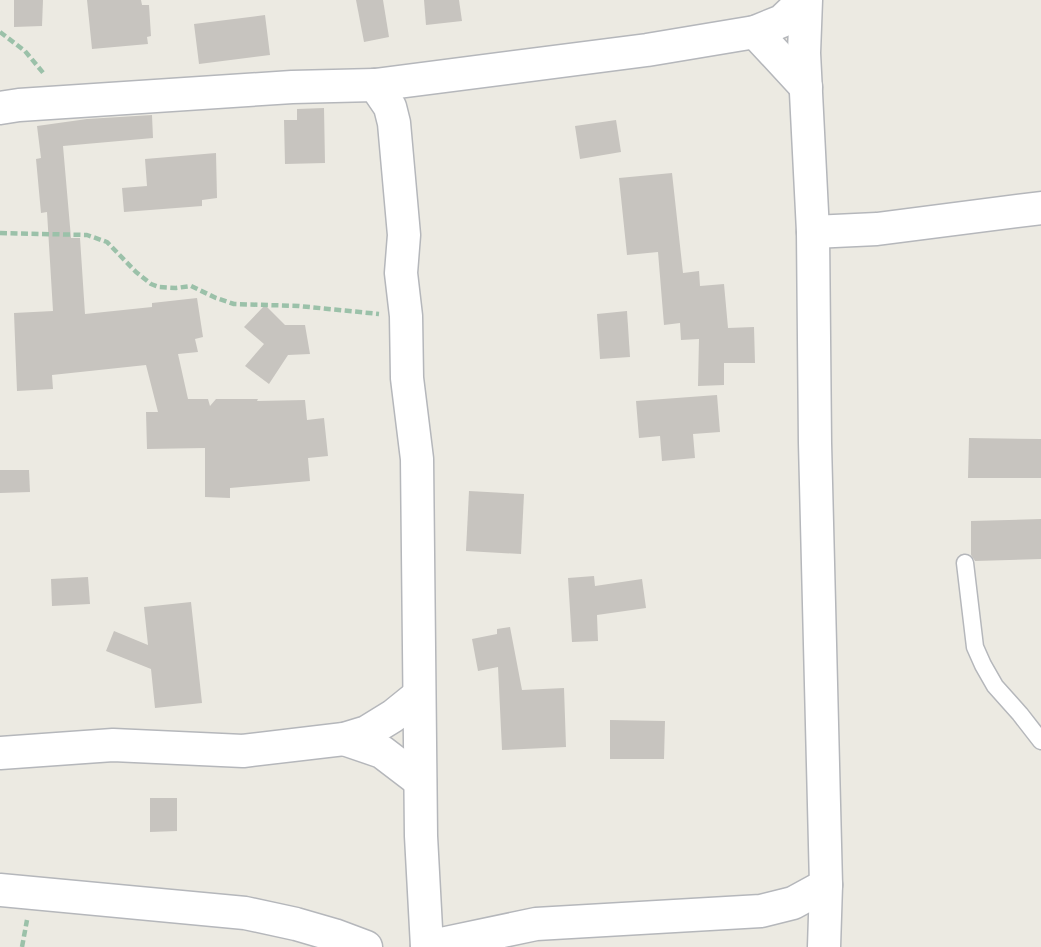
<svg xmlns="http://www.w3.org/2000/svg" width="1041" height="947" font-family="Figtree,sans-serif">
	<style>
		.building { fill: #c7c4bf }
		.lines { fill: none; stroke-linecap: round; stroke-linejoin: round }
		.lane-casing { stroke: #b5b7bb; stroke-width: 19 }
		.street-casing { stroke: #b5b7bb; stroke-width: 35 }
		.path { stroke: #9bc1a9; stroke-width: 4.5; stroke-dasharray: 7 3.5; stroke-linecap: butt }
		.lane { stroke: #fff; stroke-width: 16 }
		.street { stroke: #fff; stroke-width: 32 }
	</style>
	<rect width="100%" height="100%" fill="#eceae2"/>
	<g class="building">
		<path d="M14,0H43L42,26L14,27Z"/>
		<path d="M87,0H141L142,5H149L151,36L147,37L148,44L92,49Z"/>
		<path d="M356,0H383L389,37L364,42Z"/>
		<path d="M424,0H459L462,21L426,25Z"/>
		<path d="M265,15L270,55L199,64L194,24Z"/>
		<path d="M324,108L325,163L285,164L284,120H297V109Z"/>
		<path d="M152,115L153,138L63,146L71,238H80L85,314L152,307V303L197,298L203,337L195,339L198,352L178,354L188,399H208L210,406L216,399H258L257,401L305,400L307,420L324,418L328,456L308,458L310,481L230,488V498L205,497V448L147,449L146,412H158L146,365L52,375L53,389L17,391L14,313L53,311L47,212L41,213L36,159L41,158L37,126L87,119Z"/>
		<path d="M616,120L621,152L580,159L575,126Z"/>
		<path d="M216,153L217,198L202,200V206L124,212L122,188L147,186L145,159Z"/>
		<path d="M672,173L683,273L699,271L700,286L724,284L728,328L754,327L755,363H724V385L698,386L699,339L681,340L680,323L664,325L658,252L627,255L619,178Z"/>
		<path d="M265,305L285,325H305L310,354L288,355L269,384L245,366L264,344L244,327Z"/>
		<path d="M627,311L630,357L600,359L597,314Z"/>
		<path d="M717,395L720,432L693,434L695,458L662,461L660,436L639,438L636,401Z"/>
		<path d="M969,438L1041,439V478H968Z"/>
		<path d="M0,470H29L30,492L0,493Z"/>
		<path d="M469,491L524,494L521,554L466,551Z"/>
		<path d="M1041,519V559L975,561L971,555V521Z"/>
		<path d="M594,576L595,586L642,579L646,608L597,615L598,641L572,642L568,578Z"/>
		<path d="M88,577L90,604L52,606L51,579Z"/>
		<path d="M191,602L202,703L155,708L151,669L106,651L114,631L148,645L144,607Z"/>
		<path d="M510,627L522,690L564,688L566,747L502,750L498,667L478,671L472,639L497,634V629Z"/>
		<path d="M610,720L665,721L664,759H610Z"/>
		<path d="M150,798H177V831L150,832Z"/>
	</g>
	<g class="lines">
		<g class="lane-casing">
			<path id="lane" d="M965,563L975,647L983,665L995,686L1020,714L1041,741"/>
		</g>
		<g class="street-casing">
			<g id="street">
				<path d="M806,0L804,53L813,232L815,443L826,885L824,947"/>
				<path d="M755,32L806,87"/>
				<path d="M375,85L390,107L394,123L404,235L401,273L406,316L407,378L417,459L421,836L427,947"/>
				<path d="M0,108L19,105L292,87L375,85L647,50L755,32L782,21L804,0"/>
				<path d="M813,232L877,229L1041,208"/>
				<path d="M344,739L382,752L420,781"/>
				<path d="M0,753L113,745L243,751L344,739L367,732L393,716L419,695"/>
				<path d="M0,890L245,913L296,924L334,935L366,947"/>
				<path d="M427,947L536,924L761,911L793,903L826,885"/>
			</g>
		</g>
		<g class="path">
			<path d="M0,32L25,51L45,75"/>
			<path d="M0,233L87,235L107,242L136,272L151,284L159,287L176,288L191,286L216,298L234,304L299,306L379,314"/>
			<path d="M22,947L27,920"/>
		</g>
		<use href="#lane" class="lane"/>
		<use href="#street" class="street"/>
	</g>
</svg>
